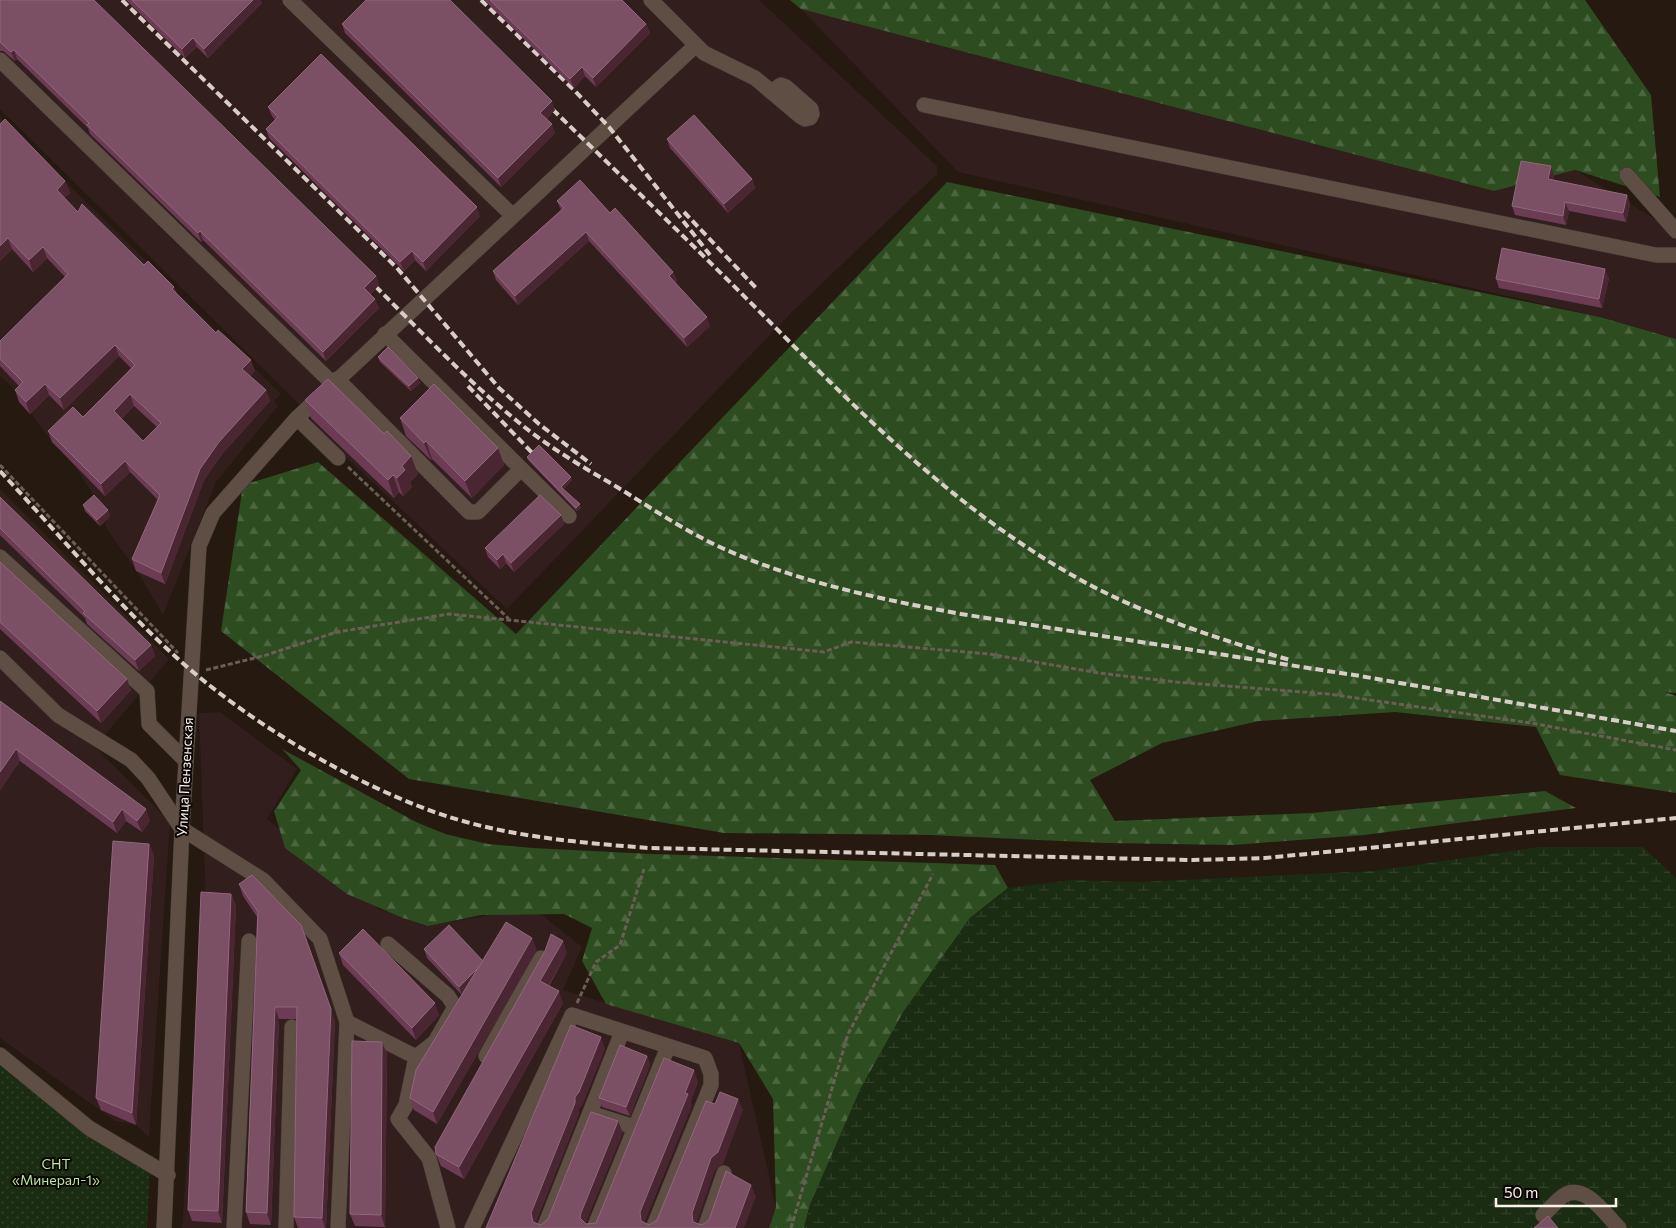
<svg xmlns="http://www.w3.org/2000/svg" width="1676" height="1228" font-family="Commissioner,sans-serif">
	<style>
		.industrial { fill: #311e1d }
		.forest { fill: url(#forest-firs) }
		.wetland { fill: url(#wetland-marsh) }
		.garden { fill: url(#garden-dots) }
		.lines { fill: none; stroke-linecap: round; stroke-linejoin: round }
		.minor-casing { stroke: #3f3430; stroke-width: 16 }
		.path { stroke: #6a5e55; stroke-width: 3; stroke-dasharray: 5 2.5; stroke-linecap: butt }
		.minor { stroke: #5e4e44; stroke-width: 15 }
		.rail { stroke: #d8cec7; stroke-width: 4; stroke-dasharray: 8 4; stroke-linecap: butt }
		.wall { fill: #6b3c54; fill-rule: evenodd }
		.shaded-wall { fill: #492632 }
		.building { fill: #7b4f64; stroke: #8f697a; fill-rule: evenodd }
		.labels { text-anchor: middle; stroke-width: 4; stroke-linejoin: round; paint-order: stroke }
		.street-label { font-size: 14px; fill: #fdf3ed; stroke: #0b0603 }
		.park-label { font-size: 14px; fill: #b4e69e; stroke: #0b0603 }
	</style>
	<defs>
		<pattern id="forest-firs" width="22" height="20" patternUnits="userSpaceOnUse" patternTransform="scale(1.25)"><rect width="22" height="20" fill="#2d4c1f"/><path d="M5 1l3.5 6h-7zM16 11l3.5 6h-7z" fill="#4c6640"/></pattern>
		<pattern id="wetland-marsh" width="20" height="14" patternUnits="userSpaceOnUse" patternTransform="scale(1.25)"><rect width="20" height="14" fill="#1a2c12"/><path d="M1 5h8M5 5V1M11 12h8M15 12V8" fill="none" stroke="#314129"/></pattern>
		<pattern id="garden-dots" width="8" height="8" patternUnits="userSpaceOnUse" patternTransform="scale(1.25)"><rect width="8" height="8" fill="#1a2c12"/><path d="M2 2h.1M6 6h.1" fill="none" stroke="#314129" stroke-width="1.8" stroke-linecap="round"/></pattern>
	</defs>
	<rect width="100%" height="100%" fill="#261910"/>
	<g class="industrial">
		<path d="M0,0H759L937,166V174L793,311L507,609L315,428L310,417L299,404L0,109Z"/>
		<path d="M801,9L1494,191L1575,170L1676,232V339L1600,317L958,172Z"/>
		<path d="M0,117L281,394L274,401L278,406L216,482L163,615L142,579L107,529L94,496L75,466L52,442L10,385L0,376Z"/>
		<path d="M0,489L169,659L95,747L170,822L149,1137L136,1125L115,1121L0,1038Z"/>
		<path d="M220,712L297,769L267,819L380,910L443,923L533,908L582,947L563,990L739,1043L776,1207L769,1228H182L206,904L199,713Z"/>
	</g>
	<g class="forest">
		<path d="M790,0H1585L1651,95L1660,197L1575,170L1494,191L801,9Z"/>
		<path d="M947,182L1600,317L1676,339V693L1665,692L1676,696V793L1560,775L1536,727L1395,712L1259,721L1162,743L1090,780L1115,821L1312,813L1545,791L1576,808L1364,835L1233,845L1106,843L930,835L724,833L409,779L221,631L243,485L318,462L516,634Z"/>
		<path d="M282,749L416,822L445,834L488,844L533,848L652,854L995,865L1008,888L970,918L904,1011L860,1090L810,1205L804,1228H769L776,1207L773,1099L739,1043L606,1004L582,961L592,928L564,914L481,915L428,926L403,918L347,894L285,848L274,811L301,770Z"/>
	</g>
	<path class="wetland" d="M1539,847H1643L1676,878V1228H804L810,1205L860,1090L904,1011L970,918L1008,888L1071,880L1138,882L1373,871Z"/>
	<path class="garden" d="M0,1057L150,1169L147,1228H0Z"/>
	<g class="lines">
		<g class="minor-casing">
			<g id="minor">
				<path d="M290,0L512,215"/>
				<path d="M651,0L704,53L755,78L800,116L805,119L810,118L812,114L811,109L786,87L781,85L771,92"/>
				<path d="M0,60L332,383"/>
				<path d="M924,105L1656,255H1676"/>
				<path d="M1627,175L1676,231"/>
				<path d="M385,334L569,516"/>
				<path d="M337,379L469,512H478L520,470"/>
				<path d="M297,418L695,46"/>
				<path d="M0,557L147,691L149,724L186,761"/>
				<path d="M0,658L58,715L131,760L148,778L182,829L263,880L320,939L347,1022L338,1228"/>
				<path d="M388,944L448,996L455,1007L435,1042L416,1057L406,1105L398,1119L429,1158L448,1228"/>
				<path d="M347,1022L416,1057"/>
				<path d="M0,1055L89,1128L168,1175"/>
				<path d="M486,1056L541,958"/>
				<path d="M599,1116L634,1127"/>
				<path d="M1543,1215C1550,1209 1556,1201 1563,1196C1584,1181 1606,1215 1619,1228"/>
				<path d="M164,1228L182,829L199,546L213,513L297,418L338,458"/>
				<path d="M234,1228L249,941"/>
				<path d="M286,1228L292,1027"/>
				<path d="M472,1228L572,1015L705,1058L711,1074V1085L653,1228"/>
				<path d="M544,1228L622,1032"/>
				<path d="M594,1228L668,1047"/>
				<path d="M705,1228L724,1173"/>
			</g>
		</g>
		<g class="path">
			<path d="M0,465L178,653"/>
			<path d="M348,467L509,619"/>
			<path d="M206,670L263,656L337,632L449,614L824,652L851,642L989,654L1099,673L1176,682L1328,694L1531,723L1676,750"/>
			<path d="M577,1003L596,962L620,945L644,869"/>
			<path d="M791,1228L848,1034L933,874"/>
		</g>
		<use href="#minor" class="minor"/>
		<g class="rail">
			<path d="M122,0L397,268L499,388L539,424L591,464"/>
			<path d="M481,0L575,91L609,127L710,255"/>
			<path d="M544,101C617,172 690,242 762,314C861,414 964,518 1090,585C1153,618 1222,640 1290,660"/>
			<path d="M684,212L756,288"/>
			<path d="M367,278C416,326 463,377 517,421C548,447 583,467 617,487C651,508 685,531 722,548C798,582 879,599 961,614L1360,676L1676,731"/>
			<path d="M468,386L541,462"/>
			<path d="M0,471C58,533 114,601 177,658C249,723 357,787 449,817C513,837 582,843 649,848L1193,860L1265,858L1676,818"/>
		</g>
	</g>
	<g class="wall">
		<path d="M0,0L376,276L379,285L371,294L379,308L326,361L203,240L201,242L90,134L88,128L17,59L15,61L3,51H0Z"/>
		<path d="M126,0H260L262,3L208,58L197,47L185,58Z"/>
		<path d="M484,0H622L646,24L650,33L596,87L585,76L574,88Z"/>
		<path d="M342,24L555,110L547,119L555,133L501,187L345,33Z"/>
		<path d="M268,107L480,216L426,271L415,260L404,271L269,138L266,129L275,120L272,116Z"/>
		<path d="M0,124L65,181L70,193L64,198L78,212L144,265L174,287L177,294L255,371L250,376L266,390L270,401L223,453L204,480L165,584L136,571L132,559L158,500L130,472L105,496L52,442L48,431L83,417L131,368L119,356L64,410L49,395L30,414L19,402L15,390L19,386L0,366V341L65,277L47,258L33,272L12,249L0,261ZM134,406L157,427L143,441L121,419Z"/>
		<path d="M667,139L752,179L755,188L728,213L670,148Z"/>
		<path d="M1554,176L1553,180L1627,195L1630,204L1626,222L1569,211L1566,225L1515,215L1512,206Z"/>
		<path d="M557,201L610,213L673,272L677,281L675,282L710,326L687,347L589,241L518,305L496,280L493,271L561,210Z"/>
		<path d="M1609,278L1602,308L1499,288L1496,279Z"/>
		<path d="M378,357L418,378L420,383L411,391L380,362Z"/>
		<path d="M305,400L384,434L411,456L418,474L410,482L412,487L403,496L399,492L394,498L311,418Z"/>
		<path d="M400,418L498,448L504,465L472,498L432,459L431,460L406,436Z"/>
		<path d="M527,457L572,480L563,489L581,508L577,511L528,460Z"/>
		<path d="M0,497L151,645L155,656L139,671L87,624L85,618L0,535Z"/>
		<path d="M83,505L108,510L110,516L100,526L85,511Z"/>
		<path d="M561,515L564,524L514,572L506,563L500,569L488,557L485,548Z"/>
		<path d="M0,562L131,690L101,723L0,629Z"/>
		<path d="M0,701L150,821L142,832L126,821L117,833L20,761L0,790Z"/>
		<path d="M149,844L154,856L136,1125L101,1110L96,1098Z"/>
		<path d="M239,884L335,1021L326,1228H298L294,1217L296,1019H279L271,1225L250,1224L246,1212L257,917L243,896Z"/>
		<path d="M231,894L236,906L222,1223L192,1221L188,1210Z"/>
		<path d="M424,949L483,961L537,950L437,1124L414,1110L410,1098L462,995L427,958Z"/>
		<path d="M339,953L439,1015L416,1040L343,965Z"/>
		<path d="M567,953L549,986L563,1003L464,1179L441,1166L436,1154Z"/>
		<path d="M382,1042L387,1054L385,1227L355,1226L350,1214Z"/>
		<path d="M647,1056L650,1065L630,1116L602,1107L599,1098Z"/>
	</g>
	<g class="shaded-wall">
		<path d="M253,0H260L262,3L208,58L204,49Z"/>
		<path d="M646,24L650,33L596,87L593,78Z"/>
		<path d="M193,38L197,47L185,58L182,49Z"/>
		<path d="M14,50L17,59L15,61L11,52Z"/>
		<path d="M582,67L585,76L574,88L570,79Z"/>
		<path d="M552,101L555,110L544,122L540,113Z"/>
		<path d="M552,124L555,133L501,187L498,178Z"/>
		<path d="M1551,166L1554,176L1551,189L1548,179Z"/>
		<path d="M752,179L755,188L728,213L724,204Z"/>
		<path d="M65,181L70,193L61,201L57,190Z"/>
		<path d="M1627,195L1630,204L1626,222L1623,213Z"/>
		<path d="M1565,202L1569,211L1566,225L1563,216Z"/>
		<path d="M477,207L480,216L426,271L423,262Z"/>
		<path d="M200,231L203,240L201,242L198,233Z"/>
		<path d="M586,232L589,241L518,305L515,296Z"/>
		<path d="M8,238L12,249L0,261V246Z"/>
		<path d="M43,247L47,258L33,272L29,260Z"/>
		<path d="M412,251L415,260L404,271L400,262Z"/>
		<path d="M1605,269L1609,278L1602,308L1599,299Z"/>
		<path d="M673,272L677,281L672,285L669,276Z"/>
		<path d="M376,276L379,285L368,297L364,288Z"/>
		<path d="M174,287L178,298L172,289Z"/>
		<path d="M375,299L379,308L326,361L323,352Z"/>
		<path d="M707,317L710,326L687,347L684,338Z"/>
		<path d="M115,345L119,356L64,410L60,398Z"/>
		<path d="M251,360L255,371L246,381L242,369Z"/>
		<path d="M418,378L420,383L411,391L409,386Z"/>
		<path d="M45,384L49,395L30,414L26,402Z"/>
		<path d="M266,390L270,401L223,453L204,480L165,584L161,573L200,469L219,442Z"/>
		<path d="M130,394L134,406L118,422L114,411Z"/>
		<path d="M426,441L432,459L431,460L424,443Z"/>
		<path d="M498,448L504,465L472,498L465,481Z"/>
		<path d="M411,456L418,474L410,482L412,487L403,496L397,478L402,466Z"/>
		<path d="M125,461L130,472L105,496L101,484Z"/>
		<path d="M393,475L399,492L394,498L388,480Z"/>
		<path d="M571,477L572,480L562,490L561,487Z"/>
		<path d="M580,504L581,508L577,511L576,508Z"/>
		<path d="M108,510L110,516L100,526L97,520Z"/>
		<path d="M561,515L564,524L514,572L511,563Z"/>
		<path d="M503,554L506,563L500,569L497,560Z"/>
		<path d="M151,645L155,656L139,671L135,660Z"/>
		<path d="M127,679L131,690L101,723L97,711Z"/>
		<path d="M16,749L20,761L0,790V772Z"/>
		<path d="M122,809L126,821L117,833L113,822Z"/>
		<path d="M146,809L150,821L142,832L137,821Z"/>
		<path d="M149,844L154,856L136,1125L132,1113Z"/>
		<path d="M231,894L236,906L222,1223L218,1211Z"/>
		<path d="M301,925L335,1021L326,1228H325L322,1218Z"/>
		<path d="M532,938L537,950L437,1124L433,1112Z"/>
		<path d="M563,941L567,953L544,993L540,981Z"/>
		<path d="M484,962L462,996L459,987Z"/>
		<path d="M559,991L563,1003L464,1179L459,1167Z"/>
		<path d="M435,1003L439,1015L416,1040L412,1028Z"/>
		<path d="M275,1007L279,1019L271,1225L267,1213Z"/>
		<path d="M601,1037L605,1049L583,1104L579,1109V1115L535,1225L533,1222L531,1213L575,1097Z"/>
		<path d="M382,1042L387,1054L385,1227L381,1215Z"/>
		<path d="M647,1056L650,1065L630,1116L626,1107Z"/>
		<path d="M694,1070L698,1082L691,1102L692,1106L644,1224L641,1221L640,1212Z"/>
		<path d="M738,1099L743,1110L723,1164L715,1170L696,1225L693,1222L692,1213L711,1158Z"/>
		<path d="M618,1121L623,1133L585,1225L580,1218L581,1213Z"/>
		<path d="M751,1185L756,1197L744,1228H735Z"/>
	</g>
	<g class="building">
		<path d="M0,0H94L376,276L364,288L375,299L323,352L200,231L198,233L87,125L89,123L14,50L11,52L0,42Z"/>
		<path d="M132,0H253L204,49L193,38L182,49Z"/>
		<path d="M366,0H450L552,101L540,113L552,124L498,178L342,24Z"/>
		<path d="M490,0H622L646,24L593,78L582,67L570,79Z"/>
		<path d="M321,54L477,207L423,262L412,251L400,262L266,129L278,117L268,107Z"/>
		<path d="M694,115L752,179L724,204L667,139Z"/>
		<path d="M5,119L65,181L57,190L78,212L82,204L144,265L148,261L174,287L172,289L216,333L218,330L251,360L242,369L266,390L219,442L200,469L161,573L132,559L160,495L125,461L101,484L48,431L73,407L83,417L135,365L115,345L60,398L45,384L26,402L15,390L23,382L0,359V341L68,274L43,247L29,260L8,238L0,246V124ZM130,394L161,423L143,441L114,411Z"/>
		<path d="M1521,161L1551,166L1548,179L1627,195L1623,213L1565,202L1563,216L1512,206Z"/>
		<path d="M580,180L610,213L615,208L673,272L669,276L707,317L684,338L586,232L515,296L493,271L564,208L557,201Z"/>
		<path d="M1502,248L1605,269L1599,299L1496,279Z"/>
		<path d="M388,347L418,378L409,386L378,357Z"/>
		<path d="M328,379L384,434L387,431L411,456L402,466L405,470L397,478L393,475L388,480L305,400Z"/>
		<path d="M434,384L498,448L465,481L426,441L424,443L400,418Z"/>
		<path d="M539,445L571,477L561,487L580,504L576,508L527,457Z"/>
		<path d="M94,495L108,510L97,520L83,505Z"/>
		<path d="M540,495L561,515L511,563L503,554L497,560L485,548Z"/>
		<path d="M0,497L151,645L135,660L83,613L85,611L0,528Z"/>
		<path d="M0,562L127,679L97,711L0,622Z"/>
		<path d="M0,701L146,809L137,821L122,809L113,822L16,749L0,772Z"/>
		<path d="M113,841L149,844L132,1113L96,1098Z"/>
		<path d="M252,875L301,925L331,1009L322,1218L294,1217L297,1007H275L267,1213L246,1212L258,912L239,884Z"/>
		<path d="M201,892L231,894L218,1211L188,1210Z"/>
		<path d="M506,922L532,938L433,1112L410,1098L416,1070Z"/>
		<path d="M449,925L483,961L478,968L459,987L424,949Z"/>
		<path d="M363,929L435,1003L412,1028L339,953Z"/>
		<path d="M551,934L563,941L540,981L559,991L459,1167L436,1154L435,1147L545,951Z"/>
		<path d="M571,1025L601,1037L579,1092L575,1097V1103L531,1213L533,1222L541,1225L548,1219L591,1112L618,1121L581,1213L580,1218L586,1224L596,1223L664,1058L694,1070L685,1093L688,1094L640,1212L641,1221L649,1225L657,1220L706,1101L715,1104L720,1092L738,1099L718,1152L711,1158L692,1213L693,1222L702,1225L709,1220L726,1171L751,1185L735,1228H486Z"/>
		<path d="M352,1041L382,1042L381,1215L350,1214Z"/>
		<path d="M620,1045L647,1056L626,1107L599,1098Z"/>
		<path d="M1548,1216L1558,1228H1534Z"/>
	</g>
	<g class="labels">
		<g class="street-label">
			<text transform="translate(185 777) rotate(-87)" y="5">Улица Пензенская</text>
		</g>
		<g class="park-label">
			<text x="56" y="1169">СНТ<tspan x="56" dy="16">«Минерал-1»</tspan></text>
		</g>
	</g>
	<path d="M1496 1198v8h120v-8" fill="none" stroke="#fdf3ed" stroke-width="2.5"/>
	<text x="1504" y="1198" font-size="15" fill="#fdf3ed" stroke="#0b0603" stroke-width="4" paint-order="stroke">50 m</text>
</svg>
